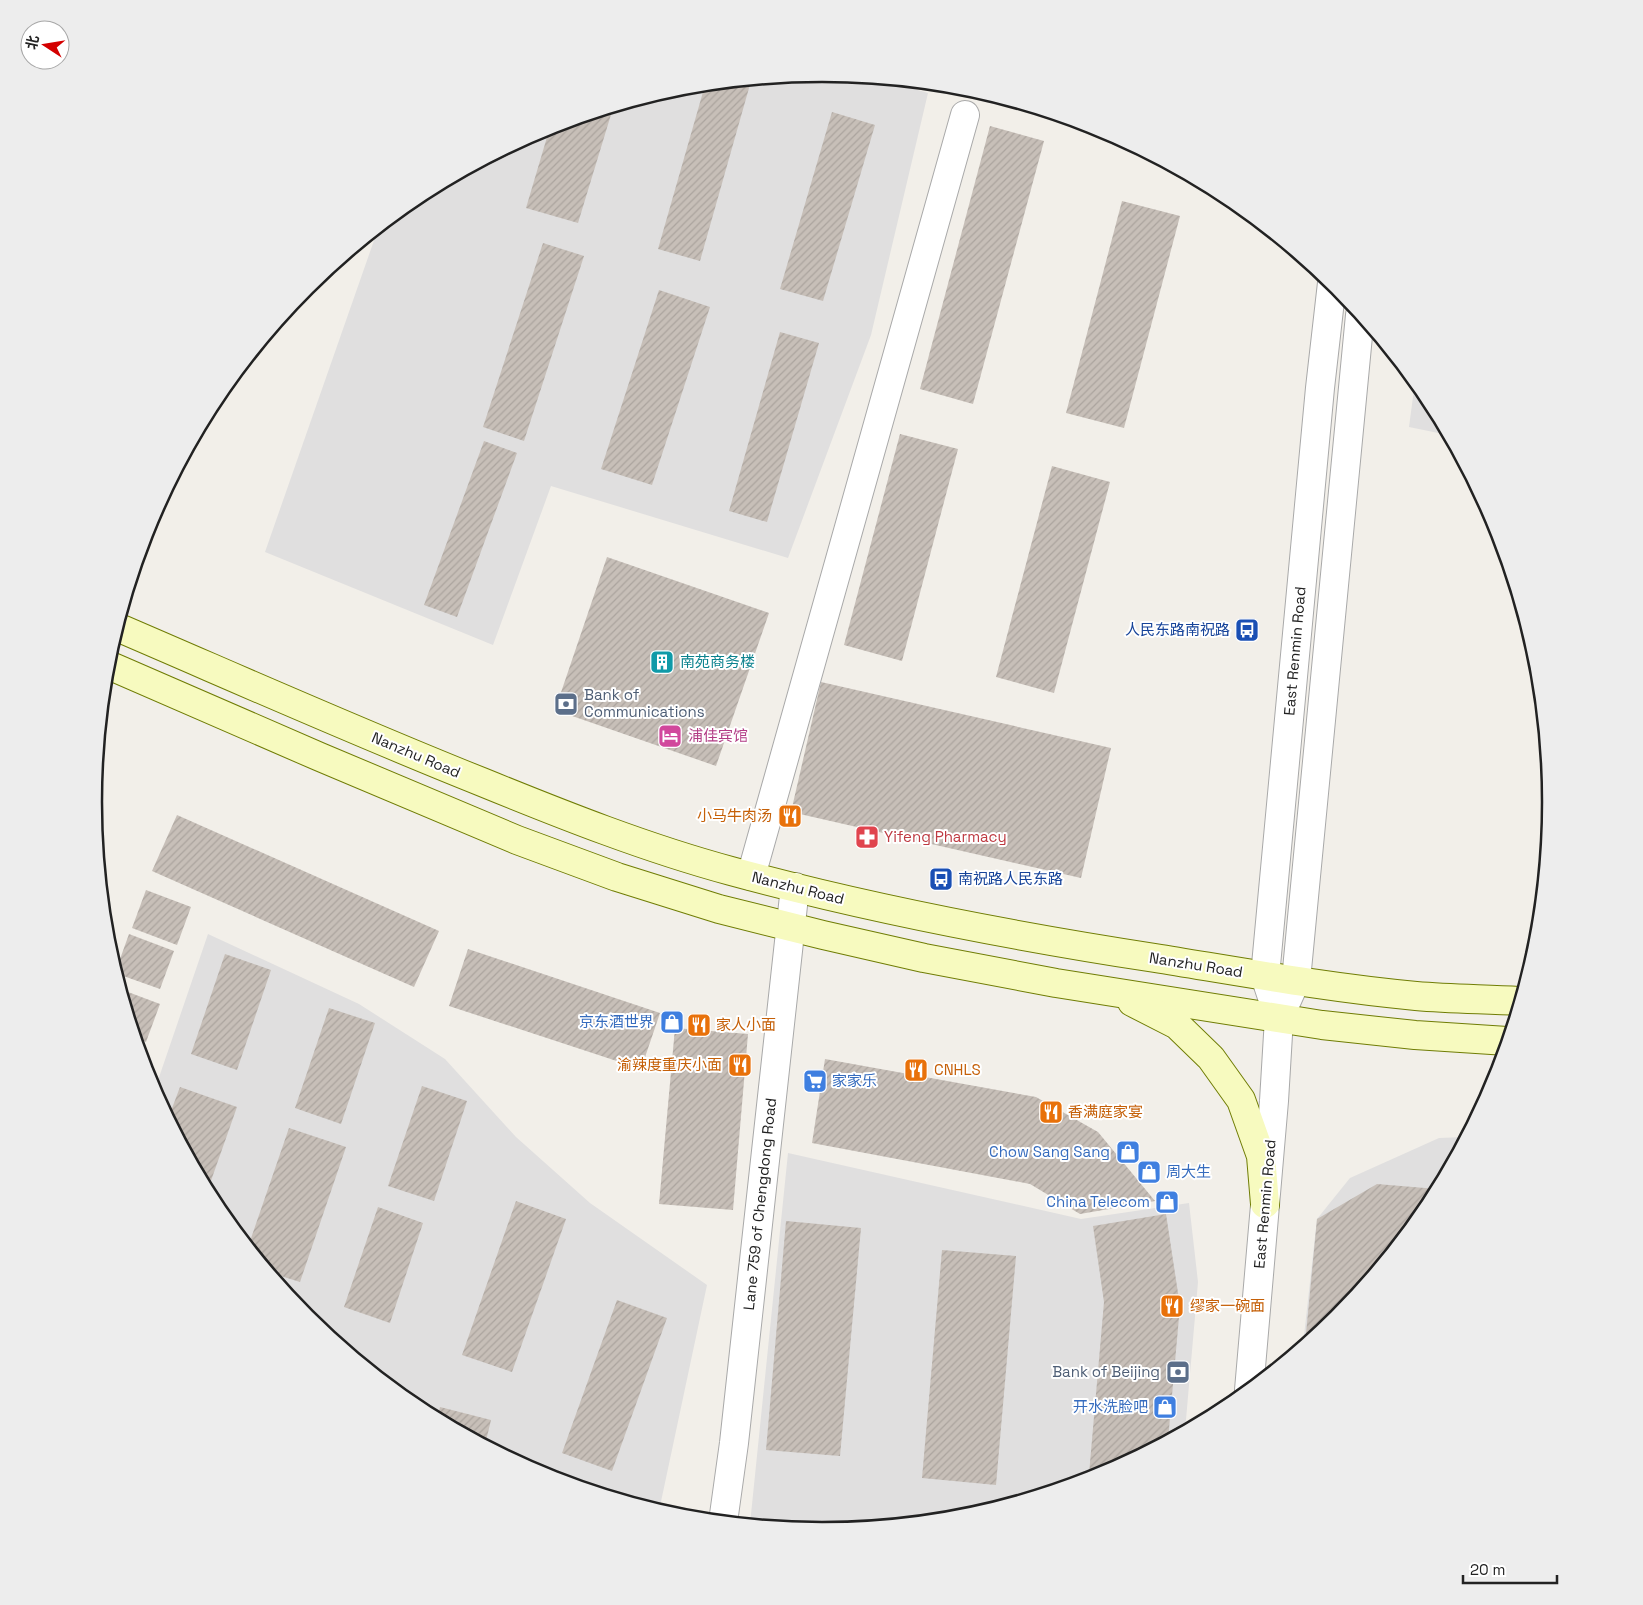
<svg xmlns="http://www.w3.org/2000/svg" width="1643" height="1605" font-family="'Space Grotesk','Noto Sans SC',sans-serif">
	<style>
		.residential { fill: #e0dfdf }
		.building { fill: url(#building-hatch) }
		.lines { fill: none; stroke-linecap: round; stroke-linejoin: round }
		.minor-casing { stroke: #a9a9a9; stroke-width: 30 }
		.tertiary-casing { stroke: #a9a9a9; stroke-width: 30 }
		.secondary-casing { stroke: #707d05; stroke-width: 30 }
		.minor { stroke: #fff; stroke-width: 28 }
		.tertiary { stroke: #fff; stroke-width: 28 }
		.secondary { stroke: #f7fabf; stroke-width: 28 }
		.labels { text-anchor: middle; stroke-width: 4; stroke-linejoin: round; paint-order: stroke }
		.transit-label { font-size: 15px; fill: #164399; stroke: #fff; text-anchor: end }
		.street-label { font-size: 15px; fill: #222; stroke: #fff }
		.culture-label { font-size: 15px; fill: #0d838f; stroke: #fff; text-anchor: start }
		.service-label { font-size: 15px; fill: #4e5e75; stroke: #fff; text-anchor: start }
		.hotel-label { font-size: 15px; fill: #b23c85; stroke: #fff; text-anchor: start }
		.food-label { font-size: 15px; fill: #c56008; stroke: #fff; text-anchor: start }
		.health-label { font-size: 15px; fill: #be3a42; stroke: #fff; text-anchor: start }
		.shop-label { font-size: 15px; fill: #366cbe; stroke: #fff; text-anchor: end }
		.rim { fill: none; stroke: #222; stroke-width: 2.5 }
	</style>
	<defs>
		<pattern id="building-hatch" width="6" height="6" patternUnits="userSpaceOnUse" patternTransform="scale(1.25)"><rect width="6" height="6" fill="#c7bfb8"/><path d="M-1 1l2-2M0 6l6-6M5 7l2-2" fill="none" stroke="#aba49e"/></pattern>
	</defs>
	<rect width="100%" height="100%" fill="#f2efe9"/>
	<g class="residential">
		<path d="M822,74L884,80L928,93L871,335L788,558L551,486L493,645L265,552L378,229L417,196L543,129L680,88Z"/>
		<path d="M1415,382L1428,398L1448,435L1409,427Z"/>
		<path d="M208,934L359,1004L445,1059L516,1137L590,1203L707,1285L659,1511L542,1476L416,1408L306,1318L215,1207L154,1092Z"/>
		<path d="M1465,1137L1427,1208L1337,1318L1303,1345L1317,1219L1350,1178L1439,1138Z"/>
		<path d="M788,1153L1081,1219L1189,1203L1198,1282L1185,1431L1100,1476L963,1517L821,1531L750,1524Z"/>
	</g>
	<g class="building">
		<path d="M751,81L700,261L658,249L705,85Z"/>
		<path d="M613,108L578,223L526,208L550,127Z"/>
		<path d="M832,112L875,125L823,301L780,289Z"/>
		<path d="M990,126L1044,141L973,404L920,389Z"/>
		<path d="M1122,201L1180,216L1124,428L1066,413Z"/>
		<path d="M543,243L584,256L524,441L483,427Z"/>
		<path d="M659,290L710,307L652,485L601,469Z"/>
		<path d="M780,332L819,343L767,522L729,511Z"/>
		<path d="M900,434L958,449L902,661L844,645Z"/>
		<path d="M484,441L517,453L457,617L424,605Z"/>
		<path d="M1052,466L1110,482L1054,693L996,677Z"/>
		<path d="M607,557L769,613L716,766L555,710Z"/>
		<path d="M821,682L1111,748L1081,878L791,812Z"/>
		<path d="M177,815L439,931L414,987L152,871Z"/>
		<path d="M146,890L191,907L177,945L132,928Z"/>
		<path d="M129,934L174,951L160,989L115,973Z"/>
		<path d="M468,949L660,1013L641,1069L449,1006Z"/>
		<path d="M225,954L271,970L237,1070L191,1054Z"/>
		<path d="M120,989L160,1004L146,1042L135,1038Z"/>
		<path d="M329,1008L375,1023L341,1124L295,1108Z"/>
		<path d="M675,1028L748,1034L733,1210L659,1204Z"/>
		<path d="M825,1059L1036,1097L1098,1132L1155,1201L1080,1214L1030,1184L812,1143Z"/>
		<path d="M422,1086L467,1101L434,1201L388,1186Z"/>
		<path d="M180,1087L237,1107L207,1192L168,1119Z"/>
		<path d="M289,1128L346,1147L300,1282L268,1272L248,1247Z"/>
		<path d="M1377,1184L1437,1189L1427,1208L1337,1318L1305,1344L1317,1219Z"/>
		<path d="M516,1201L566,1219L512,1372L462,1355Z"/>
		<path d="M378,1207L423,1223L390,1323L344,1307Z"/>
		<path d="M1166,1214L1180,1306L1168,1440L1102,1475L1089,1474L1104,1302L1093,1226Z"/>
		<path d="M786,1221L861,1228L840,1456L766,1450Z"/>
		<path d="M942,1250L1016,1256L996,1485L922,1478Z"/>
		<path d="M617,1300L667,1318L612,1471L562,1453Z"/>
		<path d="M440,1407L491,1420L485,1445L437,1419Z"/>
		<path d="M780,1526L828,1530V1531L780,1527Z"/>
	</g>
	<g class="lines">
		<g class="minor-casing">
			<g id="minor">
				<path d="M751,876L965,115"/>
				<path d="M723,1522L734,1443L795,887"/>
			</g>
		</g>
		<g class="tertiary-casing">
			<g id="tertiary">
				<path d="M1272,997L1265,976L1320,388L1332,283"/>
				<path d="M1249,1390L1274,1101L1279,1018L1296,980L1360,315"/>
			</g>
		</g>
		<g class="secondary-casing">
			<g id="secondary">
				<path d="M117,627C238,679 359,733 482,782C563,815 646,848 731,871C870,909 1012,936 1155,958C1242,972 1329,988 1416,996C1451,999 1485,999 1519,1001"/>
				<path d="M106,664L320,757L517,840L617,877L719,909L823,935L924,958L1056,983L1322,1025L1415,1035L1507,1041"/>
				<path d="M1132,1002L1177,1025L1211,1058L1241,1100L1261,1156L1265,1204"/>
			</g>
		</g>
		<use href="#minor" class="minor"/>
		<use href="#tertiary" class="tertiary"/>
		<use href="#secondary" class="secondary"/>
	</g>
	<defs>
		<g id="bus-square" transform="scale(1.25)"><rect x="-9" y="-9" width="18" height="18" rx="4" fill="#1a4fb4" stroke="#fff"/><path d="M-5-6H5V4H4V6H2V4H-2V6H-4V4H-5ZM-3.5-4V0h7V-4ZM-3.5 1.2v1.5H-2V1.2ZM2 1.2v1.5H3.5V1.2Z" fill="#fff"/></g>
		<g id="building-square" transform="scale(1.25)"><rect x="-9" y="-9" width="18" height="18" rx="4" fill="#0f9aa8" stroke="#fff"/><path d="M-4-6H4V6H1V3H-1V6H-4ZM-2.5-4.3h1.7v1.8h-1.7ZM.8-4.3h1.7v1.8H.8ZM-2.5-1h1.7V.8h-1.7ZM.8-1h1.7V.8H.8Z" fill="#fff"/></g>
		<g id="bank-square" transform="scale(1.25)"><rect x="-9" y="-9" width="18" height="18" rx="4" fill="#5c6f8a" stroke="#fff"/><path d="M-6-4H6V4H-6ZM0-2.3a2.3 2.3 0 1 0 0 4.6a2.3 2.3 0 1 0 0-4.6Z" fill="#fff"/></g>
		<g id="hotel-square" transform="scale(1.25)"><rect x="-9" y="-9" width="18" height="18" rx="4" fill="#d1479c" stroke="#fff"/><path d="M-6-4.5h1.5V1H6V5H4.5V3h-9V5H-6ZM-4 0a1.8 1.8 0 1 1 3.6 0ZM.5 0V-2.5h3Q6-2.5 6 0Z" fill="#fff"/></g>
		<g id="restaurant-square" transform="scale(1.25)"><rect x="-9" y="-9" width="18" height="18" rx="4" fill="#e8710a" stroke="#fff"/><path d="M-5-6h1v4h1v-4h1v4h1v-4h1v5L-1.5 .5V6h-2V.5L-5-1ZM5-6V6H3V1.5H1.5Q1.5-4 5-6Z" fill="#fff"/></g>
		<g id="pharmacy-square" transform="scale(1.25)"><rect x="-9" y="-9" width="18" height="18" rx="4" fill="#e0444e" stroke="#fff"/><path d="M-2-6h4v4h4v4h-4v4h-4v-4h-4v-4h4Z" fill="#fff"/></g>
		<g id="shop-square" transform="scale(1.25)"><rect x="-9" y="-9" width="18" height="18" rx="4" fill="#3f7fe0" stroke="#fff"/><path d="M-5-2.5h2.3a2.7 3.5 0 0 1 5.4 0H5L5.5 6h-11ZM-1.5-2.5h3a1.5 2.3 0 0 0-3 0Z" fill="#fff"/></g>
		<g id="supermarket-square" transform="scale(1.25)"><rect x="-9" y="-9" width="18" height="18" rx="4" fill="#3f7fe0" stroke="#fff"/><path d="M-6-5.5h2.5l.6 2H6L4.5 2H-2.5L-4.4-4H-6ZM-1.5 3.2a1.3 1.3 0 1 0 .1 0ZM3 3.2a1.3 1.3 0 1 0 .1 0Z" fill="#fff"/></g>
	</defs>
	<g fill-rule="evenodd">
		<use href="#bus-square" x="1247" y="630"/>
		<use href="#building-square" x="662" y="662"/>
		<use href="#bank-square" x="566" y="704"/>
		<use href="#hotel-square" x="670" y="736"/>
		<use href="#restaurant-square" x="790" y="816"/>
		<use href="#pharmacy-square" x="867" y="837"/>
		<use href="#bus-square" x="941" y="879"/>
		<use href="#shop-square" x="672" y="1022"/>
		<use href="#restaurant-square" x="699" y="1025"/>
		<use href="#restaurant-square" x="740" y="1065"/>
		<use href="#restaurant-square" x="916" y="1070"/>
		<use href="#supermarket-square" x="815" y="1081"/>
		<use href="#restaurant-square" x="1051" y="1112"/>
		<use href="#shop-square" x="1128" y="1152"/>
		<use href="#shop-square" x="1149" y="1172"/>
		<use href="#shop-square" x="1167" y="1202"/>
		<use href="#restaurant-square" x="1172" y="1306"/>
		<use href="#bank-square" x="1178" y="1372"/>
		<use href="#shop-square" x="1165" y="1407"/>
	</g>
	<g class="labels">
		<g class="transit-label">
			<text x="1230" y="635">人民东路南祝路</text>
			<text x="958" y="884" text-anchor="start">南祝路人民东路</text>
		</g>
		<g class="street-label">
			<text transform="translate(1295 651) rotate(-85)" y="5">East Renmin Road</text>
			<text transform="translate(416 755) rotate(23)" y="5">Nanzhu Road</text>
			<text transform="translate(798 888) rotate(14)" y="5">Nanzhu Road</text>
			<text transform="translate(1196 965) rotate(9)" y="5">Nanzhu Road</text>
			<text transform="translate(760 1204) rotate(-84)" y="5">Lane 759 of Chengdong Road</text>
			<text transform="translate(1265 1204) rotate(-85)" y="5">East Renmin Road</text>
		</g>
		<g class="culture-label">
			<text x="680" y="667">南苑商务楼</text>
		</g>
		<g class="service-label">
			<text x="584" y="700">Bank of<tspan x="584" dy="17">Communications</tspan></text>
			<text x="1160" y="1377" text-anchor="end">Bank of Beijing</text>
		</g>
		<g class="hotel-label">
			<text x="688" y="741">浦佳宾馆</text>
		</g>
		<g class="food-label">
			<text x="772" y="821" text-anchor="end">小马牛肉汤</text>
			<text x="716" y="1030">家人小面</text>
			<text x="722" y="1070" text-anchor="end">渝辣度重庆小面</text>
			<text x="934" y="1075">CNHLS</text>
			<text x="1068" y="1117">香满庭家宴</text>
			<text x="1190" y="1311">缪家一碗面</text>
		</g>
		<g class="health-label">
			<text x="884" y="842">Yifeng Pharmacy</text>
		</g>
		<g class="shop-label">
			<text x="654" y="1027">京东酒世界</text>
			<text x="832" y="1086" text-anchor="start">家家乐</text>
			<text x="1110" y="1157">Chow Sang Sang</text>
			<text x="1166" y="1177" text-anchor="start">周大生</text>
			<text x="1150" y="1207">China Telecom</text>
			<text x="1148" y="1412">开水洗脸吧</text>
		</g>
	</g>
	<path d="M0 0H1643V1605H0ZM102 802a720 720 0 1 1 1440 0a720 720 0 1 1-1440 0Z" fill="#ededed" fill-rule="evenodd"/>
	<path class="rim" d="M102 802a720 720 0 1 1 1440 0a720 720 0 1 1-1440 0Z"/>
	<g transform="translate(45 45) rotate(282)"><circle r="24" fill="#ffffff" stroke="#a7a7a7"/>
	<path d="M0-4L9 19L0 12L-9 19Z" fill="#d40000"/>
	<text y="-8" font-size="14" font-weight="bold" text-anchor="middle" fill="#222222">北</text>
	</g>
	<path d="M1463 1575v8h94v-8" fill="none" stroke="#222222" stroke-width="2.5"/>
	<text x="1470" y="1575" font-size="15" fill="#222222" stroke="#ffffff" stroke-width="4" paint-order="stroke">20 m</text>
</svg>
